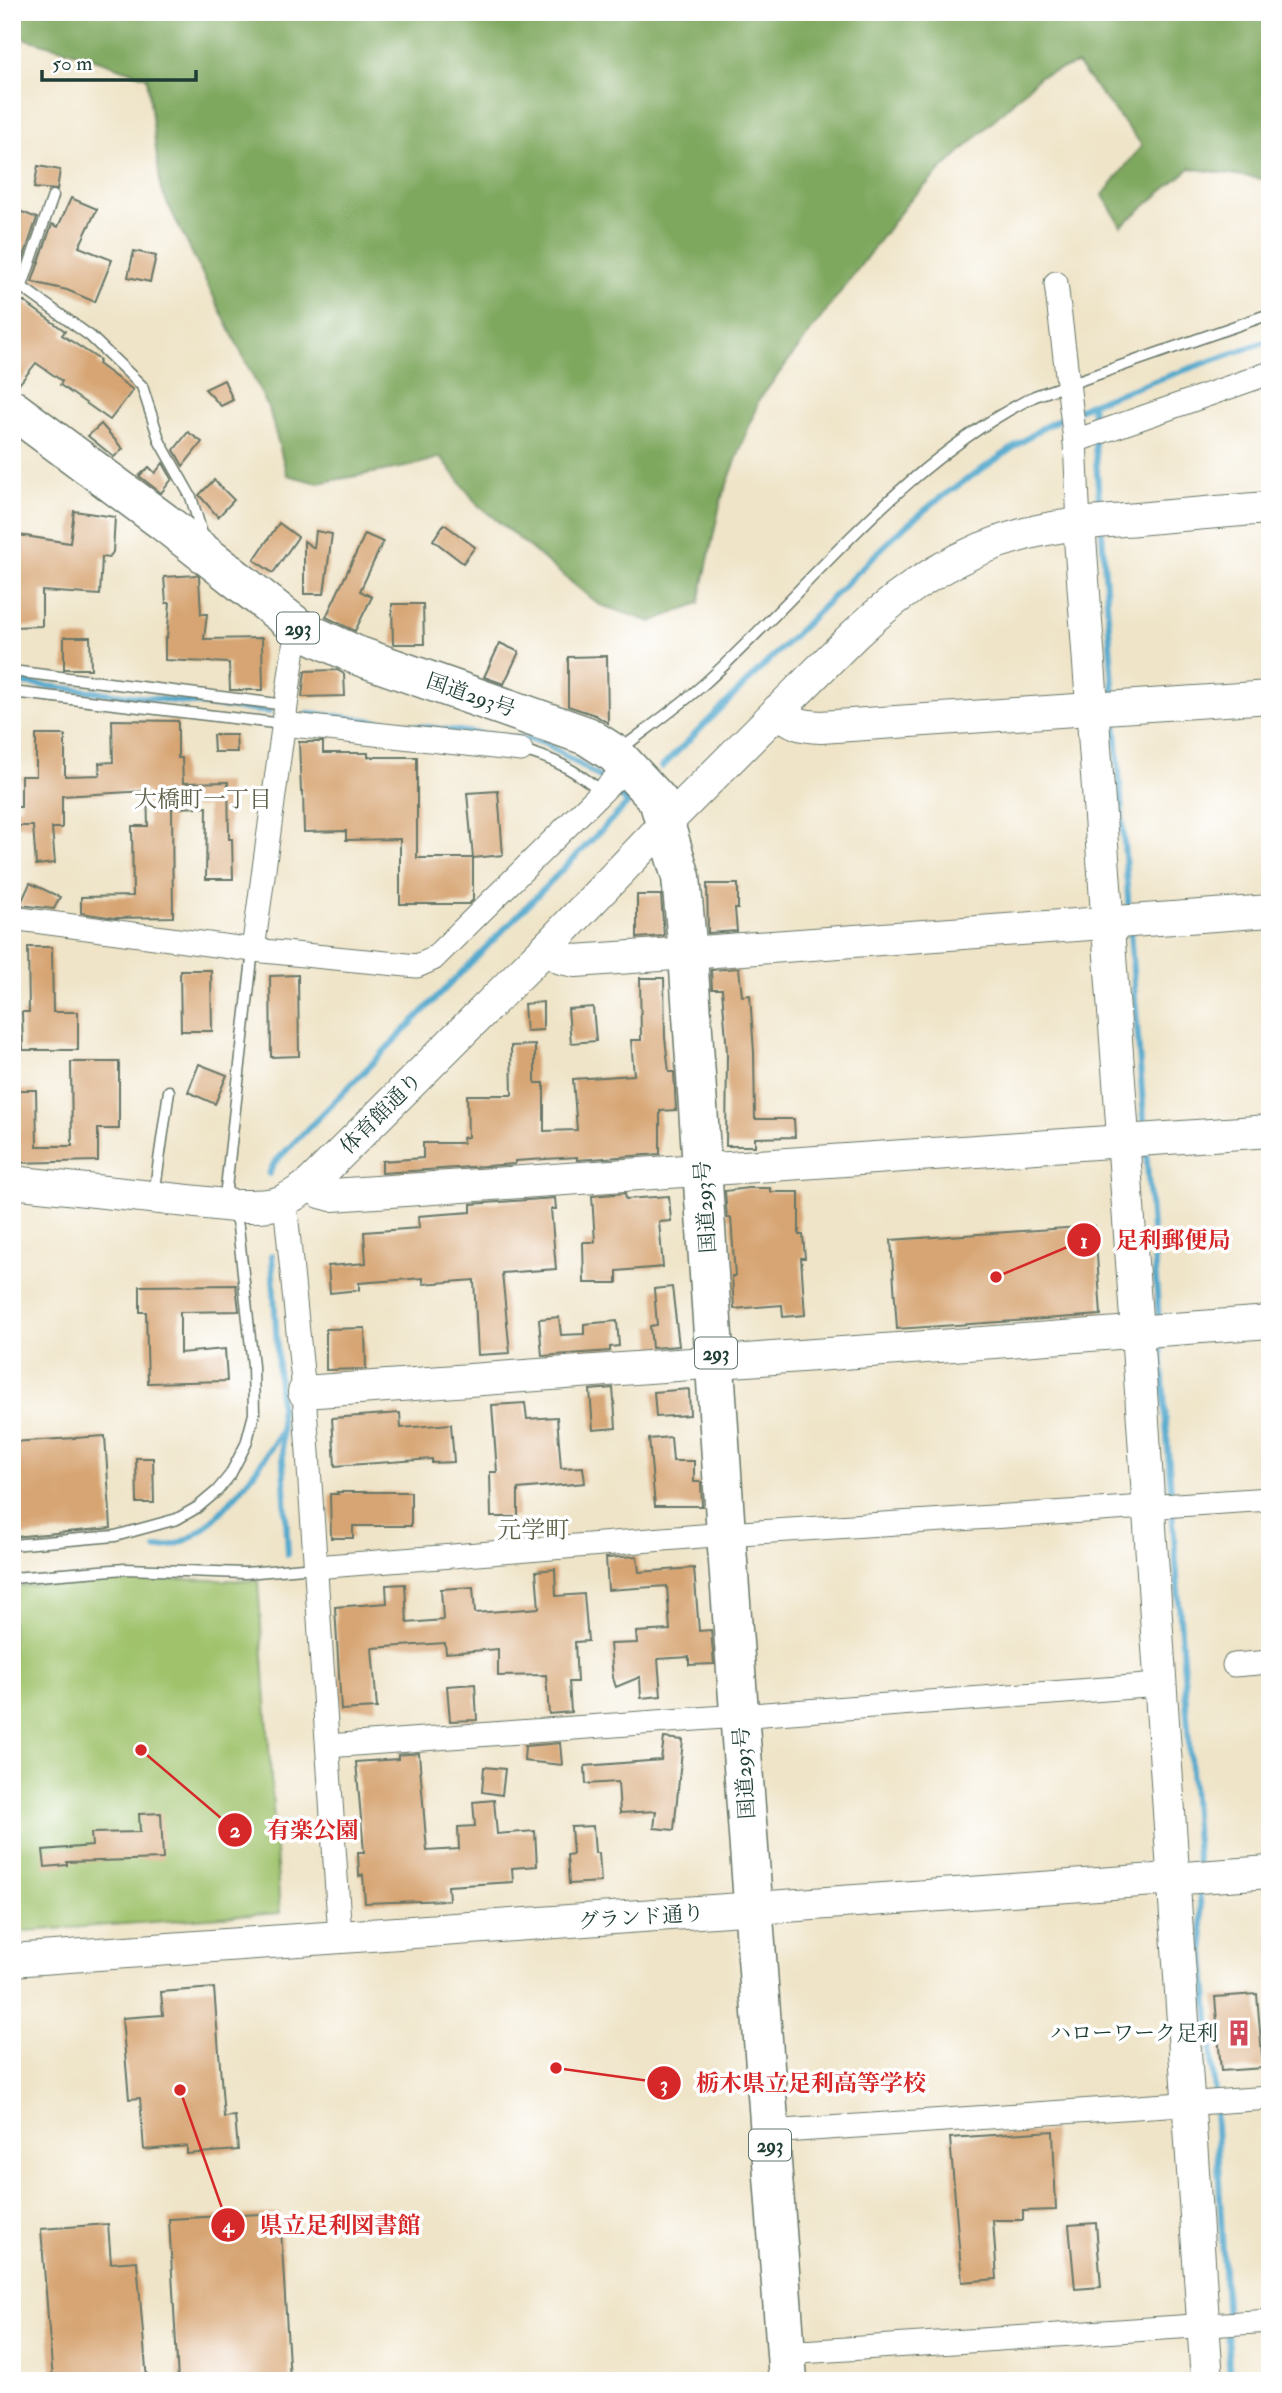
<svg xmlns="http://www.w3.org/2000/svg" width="1282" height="2393" font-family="'IM FELL Double Pica','Noto Serif JP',serif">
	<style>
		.green { fill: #9fc26b; stroke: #5f8050; stroke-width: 2 }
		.forest { fill: #7fa85f; stroke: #4f724a; stroke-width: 2 }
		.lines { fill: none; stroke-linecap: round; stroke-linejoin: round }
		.stream { stroke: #4fa7cc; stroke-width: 6 }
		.building { fill: #d7a573 }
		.lane-casing { stroke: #687768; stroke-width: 13 }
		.street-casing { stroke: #687768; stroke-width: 25 }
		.secondary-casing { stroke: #687768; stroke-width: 34 }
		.highway-casing { stroke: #687768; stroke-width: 41 }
		.lane { stroke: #fff; stroke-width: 10 }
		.street { stroke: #fff; stroke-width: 23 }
		.secondary { stroke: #fff; stroke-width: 32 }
		.highway { stroke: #fff; stroke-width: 38 }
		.labels { text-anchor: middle; stroke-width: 7; stroke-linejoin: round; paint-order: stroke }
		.shield { fill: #fff; stroke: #627771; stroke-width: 2 }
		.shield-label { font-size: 19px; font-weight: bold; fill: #1f3d34 }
		.street-label { font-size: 21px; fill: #1f3d34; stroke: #fff }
		.poi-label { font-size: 21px; fill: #1f3d34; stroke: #fff; text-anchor: end }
		.neighbourhood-label { font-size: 23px; fill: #5f614a; stroke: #fff }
		.quarter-label { font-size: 24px; fill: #5f614a; stroke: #fff }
		.leader { fill: none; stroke: #d62828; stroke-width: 2.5 }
		.callout-dot { fill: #d62828; stroke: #fff; stroke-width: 2.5 }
		.mark-label { font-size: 21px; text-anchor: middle; font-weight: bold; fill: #fff }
		.callout-label { font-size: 23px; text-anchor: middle; font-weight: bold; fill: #d62828; stroke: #fff; stroke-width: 7; stroke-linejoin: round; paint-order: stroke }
	</style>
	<rect width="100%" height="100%" fill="#fff"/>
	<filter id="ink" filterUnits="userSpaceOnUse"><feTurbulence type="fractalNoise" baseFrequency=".0143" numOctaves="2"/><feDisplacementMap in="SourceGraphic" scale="14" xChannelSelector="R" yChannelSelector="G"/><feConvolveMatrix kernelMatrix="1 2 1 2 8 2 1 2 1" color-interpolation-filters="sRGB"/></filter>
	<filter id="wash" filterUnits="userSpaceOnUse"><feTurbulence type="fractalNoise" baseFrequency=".00686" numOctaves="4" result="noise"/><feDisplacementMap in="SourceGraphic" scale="28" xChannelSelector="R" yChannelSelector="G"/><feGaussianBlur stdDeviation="1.57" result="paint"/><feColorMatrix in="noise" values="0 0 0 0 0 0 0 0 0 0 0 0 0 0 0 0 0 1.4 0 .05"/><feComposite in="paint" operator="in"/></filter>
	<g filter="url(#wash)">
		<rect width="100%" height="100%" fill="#efe4c8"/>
		<path class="green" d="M128,1578L258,1581L280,1913L12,1932V1587Z"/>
		<path class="forest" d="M12,12H1270V180L1190,168L1121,226L1103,195L1142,145L1077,64L1040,76L909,201L759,400L721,500L699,603L651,622L598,604L477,504L441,457L411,466L318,483L287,475L269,409L161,190L147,77L77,53L12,35Z"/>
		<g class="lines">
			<g class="stream">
				<path d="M1092,403L1100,514"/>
				<path d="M1078,410L1092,403L1270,340"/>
				<path d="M1102,532L1114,699"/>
				<path d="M12,682L270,712"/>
				<path d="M308,713L533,740L544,743L606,781"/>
				<path d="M1115,717L1129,912"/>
				<path d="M662,767L895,535L937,500L1042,428L1068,415"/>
				<path d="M1130,930L1145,1132"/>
				<path d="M1146,1150L1159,1321"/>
				<path d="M269,1174L274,1163L628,803L613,789"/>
				<path d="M272,1255L288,1554"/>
				<path d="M1160,1339L1198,1869"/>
				<path d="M156,1549C164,1547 174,1545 182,1542C216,1528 265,1461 282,1429"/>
				<path d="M1199,1887L1215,2096"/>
				<path d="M1215,2107L1230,2381"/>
			</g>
		</g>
		<g id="blocks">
			<g class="building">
				<path d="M38,166L60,170L57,190L34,188Z"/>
				<path d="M71,198L97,209L79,247L112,260L95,302L67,290L32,282L52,224L58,227Z"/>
				<path d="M17,210L37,218L18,274L12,272V223Z"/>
				<path d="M134,251L156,256L150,282L128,277Z"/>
				<path d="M12,293L65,331L62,335L100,360L98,364L133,390L110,420L60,385L62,381L36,363L16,388H12Z"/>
				<path d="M224,380L233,400L221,406L205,389Z"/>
				<path d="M101,424L123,449L114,457L88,436Z"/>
				<path d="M188,432L202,442L183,466L174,450Z"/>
				<path d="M163,463L172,479L161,493L139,476L149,467L155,473Z"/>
				<path d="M214,480L234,500L218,517L199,495Z"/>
				<path d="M74,511L115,517L113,552L109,558L102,557L100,595L42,591V626L12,627V534L70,543Z"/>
				<path d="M279,523L298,537L273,573L254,560Z"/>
				<path d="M444,524L475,547L463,563L433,540Z"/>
				<path d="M316,531L332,534L324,594H304V541L314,548Z"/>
				<path d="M365,534L383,542L360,591L372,597L355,631L326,617Z"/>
				<path d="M197,575L199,577L201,614H207L204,639L262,638L263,690H230L229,663L165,660V638H167L170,603H166L164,577Z"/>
				<path d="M392,604H423L424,644H393Z"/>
				<path d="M64,637H90L91,669H64Z"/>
				<path d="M500,643L519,652L504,684L484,677Z"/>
				<path d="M607,656L608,723L595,715L568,706V657Z"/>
				<path d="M337,670L344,674L345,696L302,697L305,671Z"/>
				<path d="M112,720L178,721V758H182L183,783L228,782L229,839H232L233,879H206L207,807L172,808L173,917L115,918L81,913V897L133,896L132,826H148L147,791L62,796V828H52L55,863L36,865L33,826H12V807H21V776H36V735H65V776L100,775L99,763L113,762Z"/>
				<path d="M213,735H236L237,752H214Z"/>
				<path d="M299,742H323V753H368V757H417V858H473V900L469,904H400V839L346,840V831L304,832L303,792H301Z"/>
				<path d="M498,791L503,855L473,858L467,793Z"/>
				<path d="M30,883L60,897L54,909L20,905Z"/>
				<path d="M707,884H738V909H735L737,931L708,933Z"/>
				<path d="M637,895H661L664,936L637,938Z"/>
				<path d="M28,947H52L53,1012H78V1050H23L22,1012H29Z"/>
				<path d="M739,968L742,996L750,995L754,1052L755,1119H794L795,1137L755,1138V1146H726L727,1052L722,989H712L711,970Z"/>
				<path d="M180,970H211L212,1031H181Z"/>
				<path d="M298,975L299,1056L271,1057L270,976Z"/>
				<path d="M640,978H664L665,1038L669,1072H674L676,1110L660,1111V1154L577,1160V1157L515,1161V1164L382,1173V1161L423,1158V1143H463L462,1138L468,1137L467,1095H512L511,1046L535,1045V1083H544V1131L577,1130L573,1079L634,1075L631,1040H641Z"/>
				<path d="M543,1002V1030L526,1031L524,1004Z"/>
				<path d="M593,1007L596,1041L571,1043L568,1009Z"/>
				<path d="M71,1062H119V1129H98V1161L14,1163L13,1090H36L37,1146H72Z"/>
				<path d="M199,1064L227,1075L215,1104L188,1092Z"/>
				<path d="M748,1188H770V1192H799V1235H803L805,1258H801L805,1315L783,1317L782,1305L734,1309L732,1276H735L731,1218H727L725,1191Z"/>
				<path d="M625,1193L626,1199L669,1196L671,1221L659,1222L663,1267L617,1271V1283H584L583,1242H595L592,1196Z"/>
				<path d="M555,1198L556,1209H551L556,1269L502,1273L510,1353L478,1355L474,1280L423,1284V1278L359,1283V1290L330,1293L328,1266L366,1263L364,1232L419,1228L418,1216L471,1212V1204Z"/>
				<path d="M1095,1226L1101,1315L897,1329L891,1240Z"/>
				<path d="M236,1285L239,1311L180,1312V1353L225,1349L227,1381L148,1383L146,1312H140V1286Z"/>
				<path d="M672,1287L679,1346L652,1348L650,1326L657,1325L654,1289Z"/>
				<path d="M559,1317L561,1335L584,1334V1324L617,1321L619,1346L610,1347V1351L542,1356L539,1319Z"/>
				<path d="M365,1328L366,1369L326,1370V1329Z"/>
				<path d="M613,1388L616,1428L593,1430L590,1390Z"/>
				<path d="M689,1389L690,1415L656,1417L654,1392Z"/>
				<path d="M525,1403L527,1419L557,1417L561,1468L583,1467L585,1483L518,1489V1517H491L490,1472H497L492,1405Z"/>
				<path d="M400,1413L401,1428L451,1424L454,1462L432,1463V1459L335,1466L332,1418Z"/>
				<path d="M105,1436L111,1528L12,1537V1442Z"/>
				<path d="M671,1437L673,1461H694V1482H701L702,1506H655L649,1439Z"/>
				<path d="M136,1458H153L154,1503H137Z"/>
				<path d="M337,1492H411V1526H353V1538H331L330,1494H338Z"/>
				<path d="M637,1556L639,1572L694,1568L699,1631L711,1630L714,1664L689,1665V1657L658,1659L661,1696L641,1698L640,1677L616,1687L613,1678L610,1644L637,1643L636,1632L670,1630L667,1586L608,1590L606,1558Z"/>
				<path d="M555,1569L556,1596L584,1594L588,1641L575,1642L577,1682H569L571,1712L549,1714L546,1675L498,1676V1649L446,1653L445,1643L372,1648L377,1708L341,1710L335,1607L387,1603L386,1585L405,1584L407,1623L443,1620L441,1589L473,1587L475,1613L539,1608L536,1571Z"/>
				<path d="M475,1684L477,1720L450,1721L447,1686Z"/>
				<path d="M664,1738L683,1740L674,1830L654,1828L656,1811L620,1813L618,1782L586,1784L585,1766L661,1760Z"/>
				<path d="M560,1743L562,1765L524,1761L525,1746Z"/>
				<path d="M419,1753L427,1851L459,1849L458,1827L475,1826L473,1802L494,1800L497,1834L535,1831L537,1866L512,1868L513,1882L448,1886L449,1900L365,1903L363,1875L359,1876L358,1852H364L356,1762L398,1759V1755Z"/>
				<path d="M484,1767L505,1769L502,1795L482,1792Z"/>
				<path d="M161,1813L163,1859L67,1862V1865L45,1867L43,1850L92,1846L91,1833L140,1832L139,1814Z"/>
				<path d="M593,1826L595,1853H599L601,1882L569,1884L567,1855L573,1854L571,1827Z"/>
				<path d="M214,1988L224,2117L235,2116L238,2150L187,2154V2146L144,2150L140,2098L129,2099L122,2018L163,2015L161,1992Z"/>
				<path d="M1257,1994L1263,2068L1221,2071L1215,1997Z"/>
				<path d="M1053,2131L1056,2210L1023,2211V2220H993L997,2279L962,2282L950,2138Z"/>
				<path d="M280,2213L290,2381H178L169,2219Z"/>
				<path d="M1096,2223L1101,2287L1075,2289L1069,2225Z"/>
				<path d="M108,2224L111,2263L137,2261L147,2381H53L41,2229Z"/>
			</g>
		</g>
	</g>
	<g filter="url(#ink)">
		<use href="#blocks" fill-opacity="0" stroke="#687768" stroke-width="2"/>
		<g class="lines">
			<g class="lane-casing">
				<g id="lane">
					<path d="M12,280L90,336L142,386L160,442L191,497L203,537"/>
					<path d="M22,286L53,196"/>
					<path d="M12,671L286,705"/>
					<path d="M12,692L283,724"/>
					<path d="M621,749C648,728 678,707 704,684C813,585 901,463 1035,396L1270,314"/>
					<path d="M521,750C553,758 575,770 601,791"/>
					<path d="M154,1195L169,1091"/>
					<path d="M12,1545L115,1536L177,1519L198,1507L217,1491L230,1475L246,1444L254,1414L253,1366L238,1227L234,1206L226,1188L253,950"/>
					<path d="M12,1578L125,1569L245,1573L315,1567"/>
				</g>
			</g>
			<g class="street-casing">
				<g id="street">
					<path d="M1056,283L1075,441L1079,524"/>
					<path d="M1075,441L1270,373"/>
					<path d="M283,724L521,750"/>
					<path d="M12,918L253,950L417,966L433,959L628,766"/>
					<path d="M253,950L294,647L300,629"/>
					<path d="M285,1202L304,1392L340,1937"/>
					<path d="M315,1567L726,1534L1270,1499"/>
					<path d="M1234,1665L1270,1662"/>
					<path d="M328,1746L1160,1685"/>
					<path d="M769,2132L1270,2098"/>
					<path d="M786,2353L1270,2321"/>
				</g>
			</g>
			<g class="secondary-casing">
				<g id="secondary">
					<path d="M1079,524L1137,1332L1207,2381"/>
					<path d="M778,710C792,724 802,726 821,727L1270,697"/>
					<path d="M548,946L561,958L576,961L1270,911"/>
					<path d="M12,1182L234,1206C273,1206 277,1208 310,1184L548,946L665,824L853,636C902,589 959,551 1025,534C1062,524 1099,522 1137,519C1181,515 1225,511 1270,508"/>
					<path d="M310,1184L321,1192L332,1195L1270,1131"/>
					<path d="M304,1392L1270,1322"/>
					<path d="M12,1960L1270,1872"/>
				</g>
			</g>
			<g class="highway-casing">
				<path id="highway" d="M12,409L164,522L300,629L356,655L587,736L615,754L658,800L681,877L688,954L726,1534L788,2381"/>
			</g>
			<use href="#lane" class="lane"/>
			<use href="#street" class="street"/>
			<use href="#secondary" class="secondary"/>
			<use href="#highway" class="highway"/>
		</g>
	</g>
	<defs>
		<g id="building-bare" transform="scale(2.1)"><path d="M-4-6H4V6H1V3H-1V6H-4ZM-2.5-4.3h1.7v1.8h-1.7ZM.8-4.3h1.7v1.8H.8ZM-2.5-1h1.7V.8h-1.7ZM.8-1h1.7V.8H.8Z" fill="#d1495b" stroke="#fff" stroke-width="2.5" paint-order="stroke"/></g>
	</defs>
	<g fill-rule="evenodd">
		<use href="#building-bare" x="1239" y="2033"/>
	</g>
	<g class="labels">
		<g class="shield">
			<rect x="277" y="612.5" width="42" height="31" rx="5"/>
			<rect x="695" y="1337.5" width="42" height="31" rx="5"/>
			<rect x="749" y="2129.5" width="42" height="31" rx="5"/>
		</g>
		<g class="shield-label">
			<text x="298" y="635">293</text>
			<text x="716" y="1360">293</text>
			<text x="770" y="2152">293</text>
		</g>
		<g class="street-label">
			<text transform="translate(471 695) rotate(19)" y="7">国道293号</text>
			<text transform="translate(381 1113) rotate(-45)" y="7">体育館通り</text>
			<text transform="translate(705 1207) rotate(-94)" y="7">国道293号</text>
			<text transform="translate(744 1773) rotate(-94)" y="7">国道293号</text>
			<text transform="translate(641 1917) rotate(-4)" y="7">グランド通り</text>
		</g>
		<g class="poi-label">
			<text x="1218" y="2040">ハローワーク足利</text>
		</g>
		<g class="neighbourhood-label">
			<text x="203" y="807">大橋町一丁目</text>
		</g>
		<g class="quarter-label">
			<text x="533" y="1538">元学町</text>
		</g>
	</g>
	<path class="leader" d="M996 1277L1084 1240M141 1750L235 1830M556 2068L664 2083M180 2090L228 2225"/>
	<g class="callout-dot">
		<circle cx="996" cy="1277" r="7"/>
		<circle cx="141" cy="1750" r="7"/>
		<circle cx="556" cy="2068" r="7"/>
		<circle cx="180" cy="2090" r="7"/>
		<circle cx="1084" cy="1240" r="18"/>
		<circle cx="235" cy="1830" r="18"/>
		<circle cx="664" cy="2083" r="18"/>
		<circle cx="228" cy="2225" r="18"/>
	</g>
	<g class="mark-label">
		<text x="1084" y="1248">1</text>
		<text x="235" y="1837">2</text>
		<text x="664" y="2091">3</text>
		<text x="228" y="2232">4</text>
	</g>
	<g class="callout-label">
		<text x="1173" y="1248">足利郵便局</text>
		<text x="313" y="1838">有楽公園</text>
		<text x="811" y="2091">栃木県立足利高等学校</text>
		<text x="340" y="2233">県立足利図書館</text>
	</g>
	<rect width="1282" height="2393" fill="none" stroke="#fff" stroke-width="42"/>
	<path d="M42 70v10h154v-10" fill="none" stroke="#1f3d34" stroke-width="3.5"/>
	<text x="52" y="70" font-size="21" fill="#1f3d34" stroke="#ffffff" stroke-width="5" paint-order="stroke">50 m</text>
</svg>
